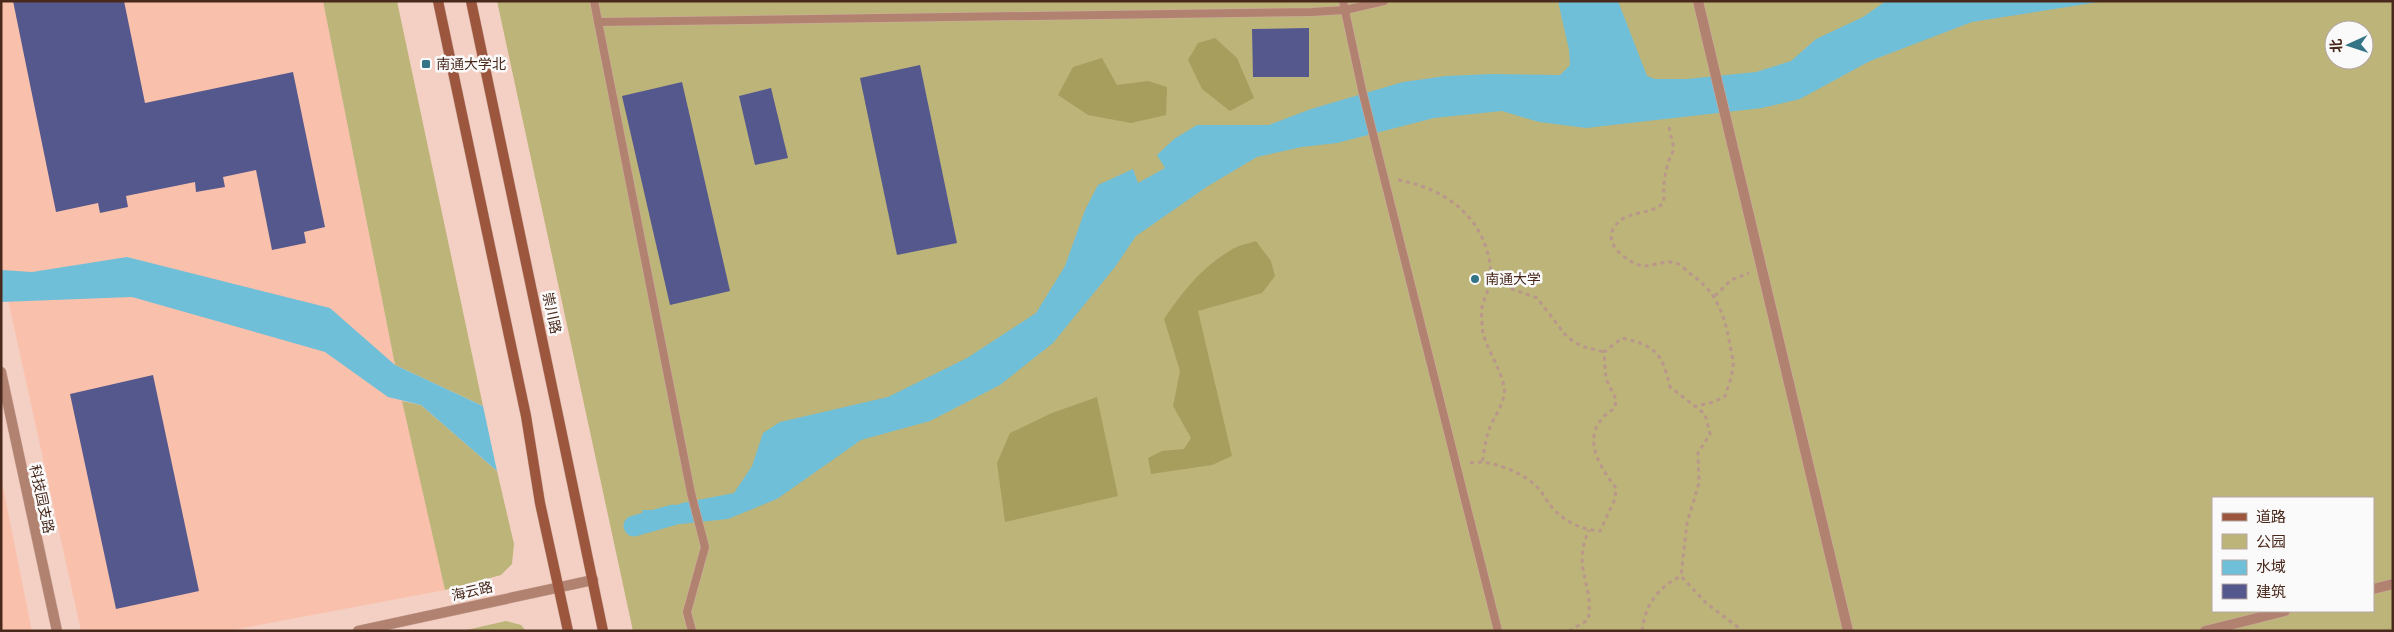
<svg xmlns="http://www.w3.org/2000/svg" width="2394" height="632" font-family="Inter,'Noto Sans SC',sans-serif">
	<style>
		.built { fill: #f9c1ac }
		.green { fill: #bdb47a; fill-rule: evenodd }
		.forest { fill: #a79d5d }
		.water { fill: #70bfd8 }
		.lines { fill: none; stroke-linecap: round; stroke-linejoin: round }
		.canal { stroke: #70bfd8; stroke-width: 21 }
		.building { fill: #55588d }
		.lane-casing { stroke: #cfab9f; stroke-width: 9 }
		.street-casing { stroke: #cfab9f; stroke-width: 11 }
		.secondary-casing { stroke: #cfab9f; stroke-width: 11 }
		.path { stroke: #ba978b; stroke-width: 3; stroke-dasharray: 4 4; stroke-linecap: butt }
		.lane { stroke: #b28270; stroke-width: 8 }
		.street { stroke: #b28270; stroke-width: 10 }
		.secondary { stroke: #9b563d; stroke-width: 10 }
		.poi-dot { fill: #337487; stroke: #fafafa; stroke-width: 2 }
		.labels { text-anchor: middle; stroke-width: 5; stroke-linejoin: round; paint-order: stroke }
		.poi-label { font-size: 14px; fill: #4a291d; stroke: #fafafa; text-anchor: start }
		.street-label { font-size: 14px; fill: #4a291d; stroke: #fafafa }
	</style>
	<rect width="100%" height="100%" fill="#f4d0c4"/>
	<g class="built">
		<path d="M1,1H323L395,365L445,590L227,631H81L1,268Z"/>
		<path d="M1,477L32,631H1Z"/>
	</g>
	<g class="green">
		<path d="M323,1H397L483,406L395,365Z"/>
		<path d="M497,1H2393V631H633ZM2334,30H2364V60H2334ZM2213,498H2373V611H2213Z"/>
		<path d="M402,401L421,405L497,471L514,544L512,564L501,575L445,590Z"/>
		<path d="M506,621L521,625L526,631H462Z"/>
	</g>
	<g class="forest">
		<path d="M1215,38L1237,58L1254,98L1230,111L1202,89L1188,60L1198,43Z"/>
		<path d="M1102,58L1117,85L1148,81L1167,87L1166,115L1131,123L1088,115L1058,95L1073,67Z"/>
		<path d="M1256,241L1271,261L1275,276L1262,293L1198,311L1232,456L1212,465L1151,474L1148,458L1162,451L1184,449L1191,438L1173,406L1180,371L1164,319C1182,292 1203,266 1231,250C1238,245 1248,244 1256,241Z"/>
		<path d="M1097,397L1118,496L1005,522L997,463L1010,433L1052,413Z"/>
	</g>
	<g class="water">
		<path d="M1558,1H1618L1647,76L1655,79H1687L1756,72L1791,61L1816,39L1863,17L1886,1H2105L1972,22L1870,61L1800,99L1762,108L1586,128L1539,122L1502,111L1434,118L1337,143L1302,147L1257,157L1208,186L1136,236L1115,267L1053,343L1000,385L930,421L861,440L777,499L728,519L671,525L644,524L642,510H664L682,503L734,493L752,466L763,433L780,422L888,397L967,358L1036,313L1065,266L1085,210L1098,185L1133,169L1138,183L1165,168L1157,155L1174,139L1197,125H1269L1311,109L1403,82L1446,76L1492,74L1560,75L1570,65L1569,50Z"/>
		<path d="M127,257L330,308L395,365L483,406L497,471L421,405L388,397L325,352L132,297L1,302V270L32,272Z"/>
	</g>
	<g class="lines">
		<path class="canal" d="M634,526L673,515"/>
	</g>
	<g class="building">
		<path d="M13,1H124L145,103L293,72L325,227L304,232L306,243L272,250L256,170L223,177L225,187L196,192L195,182L126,196L128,207L100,213L98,203L56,212Z"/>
		<path d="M1309,28V77H1253L1252,29Z"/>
		<path d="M920,65L957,243L897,255L860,78Z"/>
		<path d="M682,82L730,291L670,305L622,96Z"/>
		<path d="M771,88L788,158L755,165L739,96Z"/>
		<path d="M153,375L199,591L116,609L70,394Z"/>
	</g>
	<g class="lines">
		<g class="lane-casing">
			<g id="lane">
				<path d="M594,1L691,493L705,547L687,612L692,631"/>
				<path d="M1343,1L1362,90L1498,631"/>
				<path d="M598,22L1312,12L1345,10L1384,1"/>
			</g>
		</g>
		<g class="street-casing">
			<g id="street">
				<path d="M1698,1L1848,631"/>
				<path d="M1,372L57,631"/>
				<path d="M2373,589L2393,584"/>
				<path d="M358,631L593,580"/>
				<path d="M2205,631L2285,611"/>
			</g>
		</g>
		<g class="secondary-casing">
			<g id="secondary">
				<path d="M438,1L526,416L540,503L568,631"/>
				<path d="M471,1C516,211 559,421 603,631"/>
			</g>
		</g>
		<g class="path">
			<path d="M1669,127L1674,149C1665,167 1663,181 1664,202C1652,216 1627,209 1615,226C1602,243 1625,260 1639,265C1649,269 1664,259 1676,263C1680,264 1685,269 1688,272C1716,291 1724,312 1730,345C1731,352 1734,360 1733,367C1732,377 1728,387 1725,396L1714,402L1696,406"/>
			<path d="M1398,180C1449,189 1488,221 1491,274C1491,286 1485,296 1482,307C1481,313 1482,320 1482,326C1483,345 1501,367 1504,387C1507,402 1492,418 1488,433C1485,442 1484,453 1482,463"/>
			<path d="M1491,275L1512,289L1537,298L1567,337L1581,346L1604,352"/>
			<path d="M1715,296L1731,280L1749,273"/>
			<path d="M1470,463C1489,459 1519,471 1534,484C1541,489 1545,499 1550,505C1563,521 1581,530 1600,531L1615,499L1616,488C1595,461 1579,430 1615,408L1616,399L1606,379L1604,352L1622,338C1656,346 1662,353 1670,387L1705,414L1710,434L1698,453L1699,483L1687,523L1681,576"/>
			<path d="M1569,631L1588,620C1595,585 1571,569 1589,530"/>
			<path d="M1642,631C1645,605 1658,587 1681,576L1706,603L1743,631"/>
		</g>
		<use href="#lane" class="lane"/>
		<use href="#street" class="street"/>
		<use href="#secondary" class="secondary"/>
	</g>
	<g class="poi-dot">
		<rect x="421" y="59" width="10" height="10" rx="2.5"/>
		<circle cx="1475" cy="279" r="5"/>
	</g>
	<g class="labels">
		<g class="poi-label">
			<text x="436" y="69">南通大学北</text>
			<text x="1485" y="284">南通大学</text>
		</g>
		<g class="street-label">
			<text transform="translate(552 313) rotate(78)" y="5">崇川路</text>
			<text transform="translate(42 499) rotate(78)" y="5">科技园支路</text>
			<text transform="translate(472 591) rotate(-13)" y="5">海云路</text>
		</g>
	</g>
	<rect width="2394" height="632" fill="none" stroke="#4a291d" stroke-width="5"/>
	<rect x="2212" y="497" width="162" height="115" fill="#fafafa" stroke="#b4a6a2"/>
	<rect x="2222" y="513" width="25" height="8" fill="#9b563d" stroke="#b4a6a2"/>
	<text x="2256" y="522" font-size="15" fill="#4a291d">道路</text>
	<rect x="2222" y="534" width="25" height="15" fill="#bdb47a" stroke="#b4a6a2"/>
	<text x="2256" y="547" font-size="15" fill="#4a291d">公园</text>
	<rect x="2222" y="560" width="25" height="15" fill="#70bfd8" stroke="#b4a6a2"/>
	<text x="2256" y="572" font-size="15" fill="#4a291d">水域</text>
	<rect x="2222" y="584" width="25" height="15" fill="#55588d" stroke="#b4a6a2"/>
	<text x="2256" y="597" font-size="15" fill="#4a291d">建筑</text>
	<g transform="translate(2349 45) rotate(267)"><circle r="24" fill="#fafafa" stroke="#b4a6a2"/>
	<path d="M0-4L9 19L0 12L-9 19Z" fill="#337487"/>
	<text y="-8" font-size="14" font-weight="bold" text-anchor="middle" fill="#4a291d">北</text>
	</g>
</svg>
